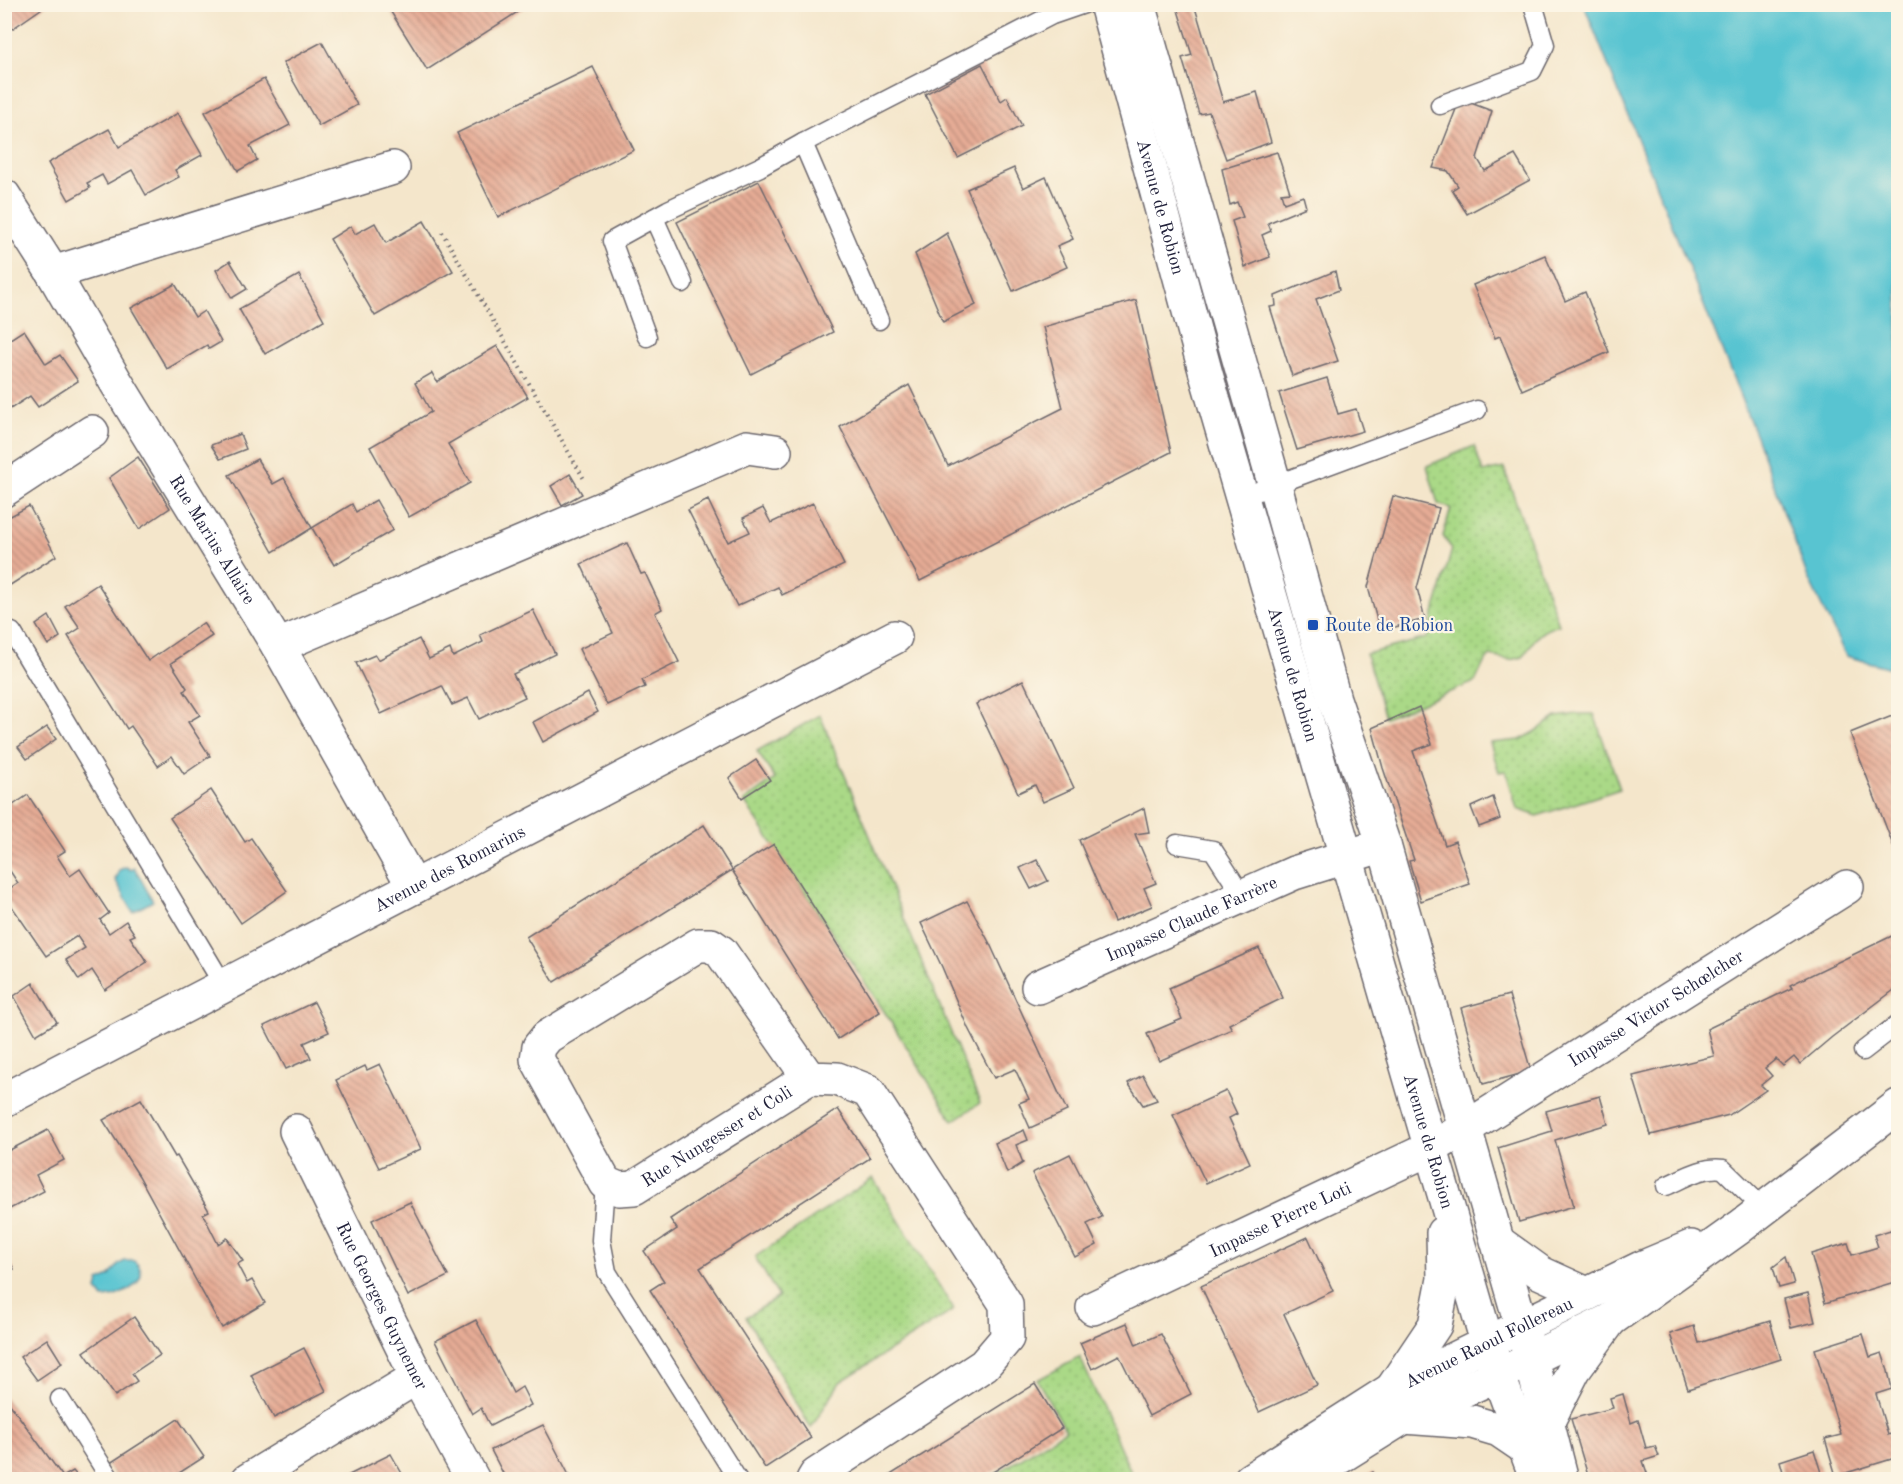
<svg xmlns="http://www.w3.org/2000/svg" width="1903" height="1484" font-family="'Old Standard TT',serif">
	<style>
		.grass { fill: url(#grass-dots); stroke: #667e61; stroke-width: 1.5 }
		.water { fill: #58c4d1; stroke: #3d7386; stroke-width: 1.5 }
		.building { fill: url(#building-back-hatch) }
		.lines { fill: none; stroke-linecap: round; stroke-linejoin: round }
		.service-casing { stroke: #6c676d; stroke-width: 21 }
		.minor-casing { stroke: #6c676d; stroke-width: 36 }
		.tertiary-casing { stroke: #6c676d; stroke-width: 36 }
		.secondary-casing { stroke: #6c676d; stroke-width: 36 }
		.path { stroke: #6c676d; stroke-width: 4; stroke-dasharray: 1.5 4.5; stroke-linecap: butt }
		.service { stroke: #fff; stroke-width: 18 }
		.minor { stroke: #fff; stroke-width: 33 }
		.tertiary { stroke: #fff; stroke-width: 33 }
		.secondary { stroke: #fff; stroke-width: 33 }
		.transit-dot { fill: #1a4fb4; stroke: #fcf5e5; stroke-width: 2 }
		.labels { text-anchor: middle; stroke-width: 4.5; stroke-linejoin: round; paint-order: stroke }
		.street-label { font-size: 18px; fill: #22223b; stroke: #fcf5e5 }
		.transit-label { font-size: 18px; fill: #164399; stroke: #fcf5e5; text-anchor: start }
	</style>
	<defs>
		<pattern id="grass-dots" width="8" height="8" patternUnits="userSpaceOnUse" patternTransform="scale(1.5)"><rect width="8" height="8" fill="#aad987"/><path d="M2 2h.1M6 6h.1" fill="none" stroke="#92ba75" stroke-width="1.8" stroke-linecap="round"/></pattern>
		<pattern id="building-back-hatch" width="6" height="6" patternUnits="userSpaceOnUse" patternTransform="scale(1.5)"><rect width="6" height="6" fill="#e6ac95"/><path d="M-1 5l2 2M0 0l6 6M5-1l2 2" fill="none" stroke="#ba8c7b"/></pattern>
	</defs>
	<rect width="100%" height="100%" fill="#fcf5e5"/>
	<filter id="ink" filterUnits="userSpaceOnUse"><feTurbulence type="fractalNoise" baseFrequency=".0167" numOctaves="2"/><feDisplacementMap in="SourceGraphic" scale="12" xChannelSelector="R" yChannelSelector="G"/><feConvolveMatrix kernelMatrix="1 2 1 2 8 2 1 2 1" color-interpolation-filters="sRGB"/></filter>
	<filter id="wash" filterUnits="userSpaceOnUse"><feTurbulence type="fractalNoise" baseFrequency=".008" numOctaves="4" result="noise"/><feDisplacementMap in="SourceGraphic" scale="24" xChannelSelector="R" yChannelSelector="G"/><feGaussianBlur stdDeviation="1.35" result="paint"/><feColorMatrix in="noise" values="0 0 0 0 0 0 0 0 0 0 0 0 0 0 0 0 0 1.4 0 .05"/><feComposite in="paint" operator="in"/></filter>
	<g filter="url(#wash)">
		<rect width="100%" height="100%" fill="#f4e6cb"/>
		<g class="grass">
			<path d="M1474,446L1483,472L1504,468L1559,625C1537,631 1535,639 1523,657L1509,660L1490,656L1484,663L1475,682L1385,718L1366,654L1427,638L1452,549L1443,536L1451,508L1438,504L1427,466Z"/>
			<path d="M1578,714H1594L1620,789L1537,816L1517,809L1506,771L1499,772L1490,743L1520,740L1533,733L1556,717Z"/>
			<path d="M820,715L980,1103L953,1121L884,1011L744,801L775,779L757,751Z"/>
			<path d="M873,1178L954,1310L840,1382L811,1428L746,1317L779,1297L755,1257Z"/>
			<path d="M1080,1357L1134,1479H988L1066,1430L1037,1380Z"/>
		</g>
		<g class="water">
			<path d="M1584,5H1898V670L1846,656L1808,578L1756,436Z"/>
			<path d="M126,867L131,870L134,867L153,901L133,912L115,879L117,877L119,870Z"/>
			<path d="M125,1261H134C156,1280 120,1298 103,1298L97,1290L99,1281L110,1276L119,1264Z"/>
		</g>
		<g id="blocks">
			<g class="building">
				<path d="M4,4H48L12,29L10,26L4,30Z"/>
				<path d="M386,4H530L427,70Z"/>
				<path d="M1176,4H1194L1223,102L1257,92L1271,142L1226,159L1209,112L1199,114L1182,58L1192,55Z"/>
				<path d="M1362,4H1375V5L1363,9Z"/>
				<path d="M322,42L357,105L319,126L283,63Z"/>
				<path d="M982,64L1001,101L1007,97L1022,126L958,158L925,94Z"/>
				<path d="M593,67L634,150L498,217L457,133Z"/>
				<path d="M264,79L290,125L250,146L257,160L238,171L205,112Z"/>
				<path d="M1460,99L1492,111L1477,158L1485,171L1515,155L1530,180L1467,214L1452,190L1458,186L1448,171L1433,168Z"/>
				<path d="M178,113L202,155L175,170L179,177L146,195L132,170L107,184L102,175L87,183L90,188L69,200L48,163L109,129L119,147Z"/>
				<path d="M1277,152L1290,192L1281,193L1284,203L1303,196L1306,207L1268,223L1271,231L1262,235L1270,257L1245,267L1232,221L1243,217L1237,202L1230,205L1222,169Z"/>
				<path d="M1014,168L1023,188L1046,177L1073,239L1057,246L1067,267L1013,291L967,189Z"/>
				<path d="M759,181L833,332L751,374L677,222Z"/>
				<path d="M424,221L453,271L375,316L330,239L351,226L355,234L375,223L386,243Z"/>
				<path d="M947,233L976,305L943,322L915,254Z"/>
				<path d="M1545,255L1565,301L1585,292L1609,352L1522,390L1500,336L1495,338L1473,285Z"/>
				<path d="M230,261L247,289L232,298L216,270Z"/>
				<path d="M1335,271L1339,290L1316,299L1338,361L1292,376L1270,307L1276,306L1275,296Z"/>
				<path d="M299,275L324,320L265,354L239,309Z"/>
				<path d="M175,284L195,317L204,311L221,342L209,349L207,345L167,369L131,308Z"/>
				<path d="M1136,300L1171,452L920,581L840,427L909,385L948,466L1063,408L1043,327Z"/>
				<path d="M24,330L46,364L60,355L78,381L38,407L30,396L4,413V343Z"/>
				<path d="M497,346L528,397L448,444L470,483L409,517L370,447L431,412L415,383L432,373L437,382Z"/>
				<path d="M1327,378L1338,414L1356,409L1363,431L1297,450L1279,393Z"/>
				<path d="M240,434L246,449L220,459L211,445Z"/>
				<path d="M138,457L170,508L139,529L109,478Z"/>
				<path d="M257,459L273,484L284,478L312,528L273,552L229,475Z"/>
				<path d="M570,474L582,494L562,505L551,486Z"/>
				<path d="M1393,496L1439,508L1417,588L1425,619L1380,631L1368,587Z"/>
				<path d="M376,500L393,530L334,565L312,528L352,504L356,512Z"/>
				<path d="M708,500L728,542L750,532L743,518L763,508L771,523L813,503L844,565L782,595L778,587L737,606L688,510Z"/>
				<path d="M29,506L56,556L4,589L5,519Z"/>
				<path d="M627,543L641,574L645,573L662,609L655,613L679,662L642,680L645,687L607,705L579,649L613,633L581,564Z"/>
				<path d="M98,584L148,661L203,623L212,636L171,663L187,688L184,691L200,715L188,722L210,756L184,774L172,756L158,766L131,726L127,729L68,636L80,628L65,606Z"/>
				<path d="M533,610L555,654L513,674L525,697L479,719L468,698L452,705L442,686L381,714L356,663L375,655L378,660L419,639L429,659L450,649L453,657L483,642L480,635Z"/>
				<path d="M49,616L60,637L48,645L36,625Z"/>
				<path d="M1023,680L1074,788L1043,802L1035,785L1018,793L976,704Z"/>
				<path d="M588,693L598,712L543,742L533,722Z"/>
				<path d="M1419,707L1432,744L1413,751L1445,845L1455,841L1470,884L1421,901L1409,861L1414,860L1383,768L1372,728Z"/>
				<path d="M1892,716L1898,733V858L1850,733Z"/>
				<path d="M47,727L56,739L27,759L18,747Z"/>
				<path d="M756,760L770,780L742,798L729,778Z"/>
				<path d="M211,790L245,842L251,838L287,891L241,923L170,818Z"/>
				<path d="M4,793L13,805L28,795L65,851L57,856L70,876L80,869L109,913L100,920L109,933L126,921L135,935L130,937L147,962L105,990L92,970L79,980L66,960L85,948L77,936L46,956L4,895V892L18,883L4,862Z"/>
				<path d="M1493,797L1500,819L1479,827L1471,807Z"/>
				<path d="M1144,808L1149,832L1135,834L1156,883L1144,888L1152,906L1114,922L1079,840Z"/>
				<path d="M704,825L732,870L774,844L880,1012L838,1039L732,870L554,982L526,937Z"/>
				<path d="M1037,860L1048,881L1031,889L1020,868Z"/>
				<path d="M967,901L990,944L1067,1111L1030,1128L1019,1103L1029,1099L1015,1069L994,1078L968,1028L942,967L921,923Z"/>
				<path d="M1898,933V987L1832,1037L1800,1064L1794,1057L1783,1066L1776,1059L1765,1068L1772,1076L1761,1085L1766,1090L1729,1115L1651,1135L1633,1076L1714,1056L1707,1029L1792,988L1790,985Z"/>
				<path d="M1259,948L1283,998L1229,1024L1232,1029L1159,1061L1147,1034L1182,1019L1169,988Z"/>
				<path d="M33,983L57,1022L36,1035L14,996Z"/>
				<path d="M1509,995L1531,1071L1483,1084L1461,1008Z"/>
				<path d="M314,1002L329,1032L304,1043L311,1058L286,1069L264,1026Z"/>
				<path d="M380,1064L421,1149L379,1168L336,1080L365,1066L367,1070Z"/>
				<path d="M1143,1075L1157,1100L1143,1105L1128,1083Z"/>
				<path d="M1226,1091L1237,1114L1229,1118L1250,1163L1206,1183L1173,1115Z"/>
				<path d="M1600,1096L1608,1124L1555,1140L1574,1206L1519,1222L1498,1148L1552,1131L1546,1111Z"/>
				<path d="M141,1099L175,1157L177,1156L209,1211L203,1214L218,1244L227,1238L243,1261L237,1264L247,1283L252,1280L265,1303L222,1328L139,1176L103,1120Z"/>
				<path d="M838,1109L870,1158L700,1268L811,1438L765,1468L650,1290L664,1281L644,1251L677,1229L670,1219Z"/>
				<path d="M48,1130L64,1160L36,1175L44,1191L4,1212V1153Z"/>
				<path d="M1024,1130L1028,1140L1016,1145L1023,1163L1007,1173L995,1143Z"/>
				<path d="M1070,1154L1102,1217L1087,1224L1097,1245L1075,1257L1032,1173Z"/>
				<path d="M410,1202L448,1276L408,1296L372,1220Z"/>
				<path d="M1897,1228L1898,1235V1281L1825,1303L1811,1254L1848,1243L1852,1255L1878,1247L1874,1235Z"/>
				<path d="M1308,1237L1333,1291L1284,1314L1317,1385L1259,1412L1201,1286Z"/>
				<path d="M4,1250L14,1269L4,1273Z"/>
				<path d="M1786,1257L1794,1284L1779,1288L1773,1267Z"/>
				<path d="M1808,1293L1815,1322L1791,1328L1784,1299Z"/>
				<path d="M134,1317L160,1355L132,1374L137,1381L115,1396L84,1352Z"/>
				<path d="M476,1320L513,1393L522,1387L531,1405L490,1426L481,1408L472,1414L435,1341Z"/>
				<path d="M1770,1321L1781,1359L1688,1389L1670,1334L1694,1326L1699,1343Z"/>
				<path d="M1127,1323L1136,1345L1161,1334L1191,1394L1149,1416L1119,1355L1092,1369L1080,1343Z"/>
				<path d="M1863,1334L1870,1357L1882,1353L1888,1371L1892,1389L1876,1394L1888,1435L1894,1433L1898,1453L1893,1454L1895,1458L1836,1476L1825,1439L1841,1435L1815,1349Z"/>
				<path d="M47,1339L62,1363L37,1380L20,1357Z"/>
				<path d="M304,1348L326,1391L274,1418L251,1375Z"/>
				<path d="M1035,1384L1062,1428L982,1479H884Z"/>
				<path d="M1623,1394L1631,1423L1638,1420L1646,1448L1655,1446L1659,1456L1643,1461L1649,1479H1589L1571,1419L1613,1408L1610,1398Z"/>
				<path d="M4,1396L63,1477L73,1471L80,1479H4Z"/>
				<path d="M178,1419L204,1457L170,1479H117L107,1465Z"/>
				<path d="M543,1425L571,1479H506L491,1450Z"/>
				<path d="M1814,1450L1823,1479H1785L1780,1461Z"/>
				<path d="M391,1454L405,1479H341Z"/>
				<path d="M1373,1472L1378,1479H1360L1365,1476Z"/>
			</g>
		</g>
	</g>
	<g filter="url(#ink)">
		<use href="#blocks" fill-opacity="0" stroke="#6c676d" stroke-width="1.5"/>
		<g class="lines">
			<g class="service-casing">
				<g id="service">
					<path d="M1440,105L1532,71L1545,45L1533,4"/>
					<path d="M654,218L683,283"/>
					<path d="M879,320L803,143L1052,15L1084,4"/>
					<path d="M647,337L612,241L668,210L760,167L803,143"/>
					<path d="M1242,497L1477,410"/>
					<path d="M4,637L12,632L224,986"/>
					<path d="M1177,844L1213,850L1233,881L1240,897"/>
					<path d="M1863,1051L1898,1024"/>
					<path d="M605,1183L601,1240L607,1272L738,1480"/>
					<path d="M1666,1186C1684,1178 1703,1166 1723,1169L1764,1209"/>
					<path d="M60,1399L111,1480"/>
				</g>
			</g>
			<g class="minor-casing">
				<g id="minor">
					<path id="s1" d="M4,196L53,273L116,382L278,646L414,887"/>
					<path d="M53,273L393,168"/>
					<path d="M4,490L92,432"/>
					<path d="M278,646L747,447L775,451"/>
					<path id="s2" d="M1038,987L1294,873L1384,845"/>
					<path id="s3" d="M809,1078L721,952L711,945H698L547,1037L539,1047L537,1059L605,1183L619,1189L634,1188L809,1078L837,1079L868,1091L1006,1304L1007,1338L984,1365L816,1475L813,1480"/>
					<path id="s4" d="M4,1100L895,637"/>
					<path id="s5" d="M296,1131L417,1377L473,1480"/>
					<path id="s6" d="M1093,1308L1431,1148L1466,1128L1847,887"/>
					<path d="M248,1480L417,1377"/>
				</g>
			</g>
			<g class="tertiary-casing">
				<g id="tertiary">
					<path d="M1531,1359L1562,1480"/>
					<path d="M1498,1374L1537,1480"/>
					<path d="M1404,1417L1472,1422L1499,1430L1524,1447"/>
				</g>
			</g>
			<g class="secondary-casing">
				<g id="secondary">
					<path id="s7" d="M1106,4L1206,374L1487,1342L1498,1374"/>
					<path d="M1138,4L1275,486L1334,699L1384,845L1531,1359"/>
					<path d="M1498,1242L1541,1273L1587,1294"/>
					<path d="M1392,1389L1435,1325L1444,1279L1443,1233"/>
					<path d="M1548,1421L1574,1370L1608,1323"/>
					<path id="s8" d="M1250,1480L1391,1390L1641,1268L1691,1247"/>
					<path d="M1303,1480L1404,1417L1517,1366L1610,1320L1740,1227L1898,1106"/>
				</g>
			</g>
			<path class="path" d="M442,232L584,479"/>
			<use href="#service" class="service"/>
			<use href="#minor" class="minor"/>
			<use href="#tertiary" class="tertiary"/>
			<use href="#secondary" class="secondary"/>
		</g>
	</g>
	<rect class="transit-dot" x="1307" y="619" width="12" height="12" rx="3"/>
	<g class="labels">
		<g class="street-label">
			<text dy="6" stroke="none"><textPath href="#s7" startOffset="210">Avenue de Robion</textPath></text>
			<text dy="6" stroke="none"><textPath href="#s1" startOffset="402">Rue Marius Allaire</textPath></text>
			<text dy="6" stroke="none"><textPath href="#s7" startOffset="696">Avenue de Robion</textPath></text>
			<text dy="6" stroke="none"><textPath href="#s4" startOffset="502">Avenue des Romarins</textPath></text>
			<text dy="6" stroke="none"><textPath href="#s2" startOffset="168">Impasse Claude Farrère</textPath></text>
			<text dy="6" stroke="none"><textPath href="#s6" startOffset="639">Impasse Victor Schœlcher</textPath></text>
			<text dy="6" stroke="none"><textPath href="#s3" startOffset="650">Rue Nungesser et Coli</textPath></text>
			<text dy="6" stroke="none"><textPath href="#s7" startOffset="1182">Avenue de Robion</textPath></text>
			<text dy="6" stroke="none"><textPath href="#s6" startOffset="207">Impasse Pierre Loti</textPath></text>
			<text dy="6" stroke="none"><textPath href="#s5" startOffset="195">Rue Georges Guynemer</textPath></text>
			<text dy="6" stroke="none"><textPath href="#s8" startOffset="276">Avenue Raoul Follereau</textPath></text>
		</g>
		<g class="transit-label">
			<text x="1325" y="631">Route de Robion</text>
		</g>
	</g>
	<rect width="1903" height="1484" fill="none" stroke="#fcf5e5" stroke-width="24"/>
</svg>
